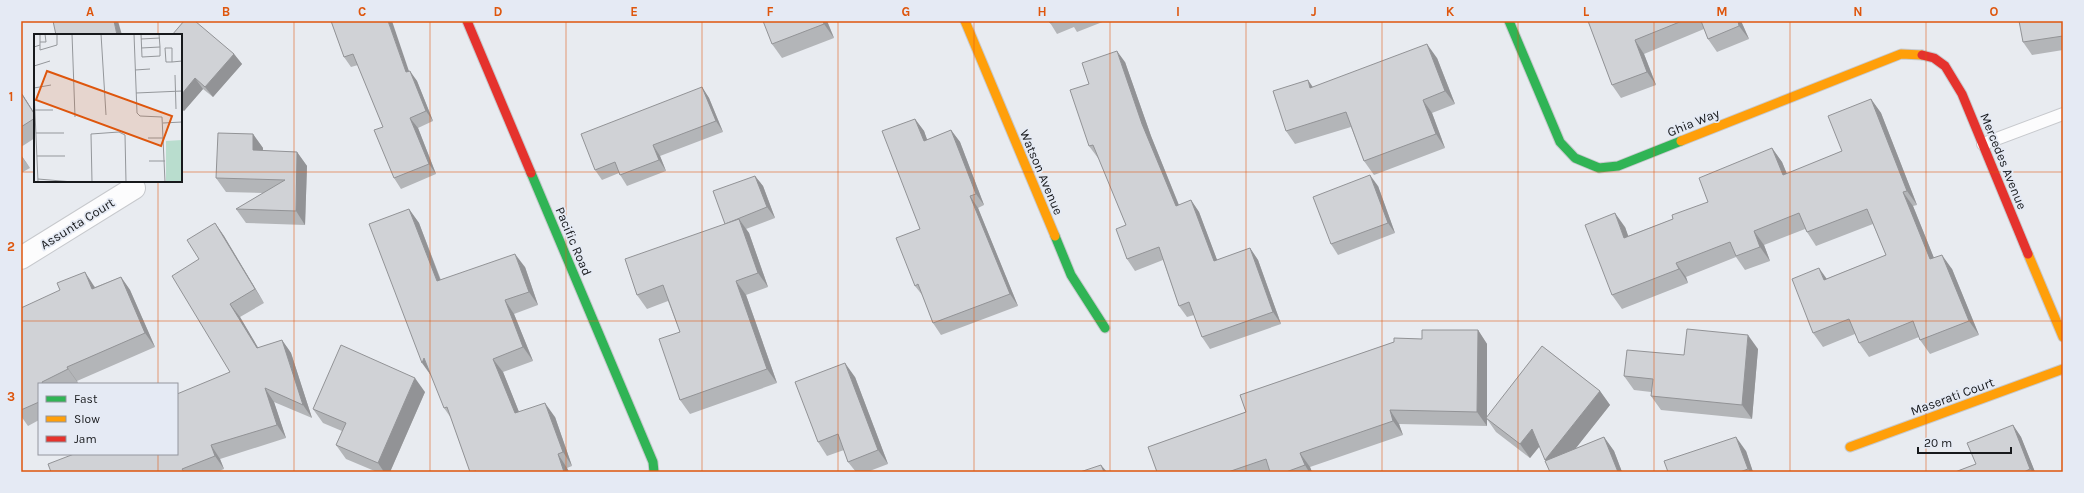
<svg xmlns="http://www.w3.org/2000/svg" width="2084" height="493" font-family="Karla,sans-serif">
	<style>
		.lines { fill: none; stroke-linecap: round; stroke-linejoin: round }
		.lane-casing { stroke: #c7c9cd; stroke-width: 14 }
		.street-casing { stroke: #c7c9cd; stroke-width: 24 }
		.fast-casing { stroke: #c7c9cd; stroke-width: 11 }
		.slow-casing { stroke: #c7c9cd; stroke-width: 11 }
		.jam-casing { stroke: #c7c9cd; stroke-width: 11 }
		.lane { stroke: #fcfcfd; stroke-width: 12 }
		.street { stroke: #fcfcfd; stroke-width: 22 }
		.fast { stroke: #30b455; stroke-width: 9 }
		.slow { stroke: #ff9f0a; stroke-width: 9 }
		.jam { stroke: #e5322d; stroke-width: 9 }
		.wall { fill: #b3b5b8 }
		.shaded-wall { fill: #929396 }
		.building { fill: #d0d2d6; stroke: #929396 }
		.grid { fill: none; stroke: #de560d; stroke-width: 1; stroke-opacity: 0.55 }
		.labels { text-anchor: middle; stroke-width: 3.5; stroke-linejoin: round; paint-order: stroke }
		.street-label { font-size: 13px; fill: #17191c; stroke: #e5eaf4 }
		.inset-road { fill: none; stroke: #94979b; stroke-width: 1 }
		.view { fill: #de560d; fill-opacity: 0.15; stroke: #de560d; stroke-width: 2 }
		.inset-edge { fill: none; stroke: #17191c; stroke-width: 2 }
		.neatline { fill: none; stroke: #de560d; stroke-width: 1.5 }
		.grid-label { font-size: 13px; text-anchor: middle; font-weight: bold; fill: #de560d }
	</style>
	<rect width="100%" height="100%" fill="#e8ebf0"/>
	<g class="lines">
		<g class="lane-casing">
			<path id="lane" d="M1983,144L2063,114"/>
		</g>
		<g class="street-casing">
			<path id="street" d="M21,258L134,188"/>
		</g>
		<g class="fast-casing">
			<g id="fast">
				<path d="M1509,21L1560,142L1575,158L1599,168L1618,166L1681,141"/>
				<path d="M531,173L653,462L654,472"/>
				<path d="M1055,236L1071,275L1105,328"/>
			</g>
		</g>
		<g class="slow-casing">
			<g id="slow">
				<path d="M965,21L1055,236"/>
				<path d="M1681,141L1901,54L1922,55"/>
				<path d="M2028,254L2063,337"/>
				<path d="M1850,447L2063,369"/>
			</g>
		</g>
		<g class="jam-casing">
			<g id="jam">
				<path d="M467,21L531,173"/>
				<path d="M1922,55L1934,58L1945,66L1962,94L2028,254"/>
			</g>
		</g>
		<use href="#lane" class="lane"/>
		<use href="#street" class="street"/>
		<use href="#fast" class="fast"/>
		<use href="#slow" class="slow"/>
		<use href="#jam" class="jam"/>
	</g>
	<g class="wall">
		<path d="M331,21L409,71L417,81L433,121L418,128L436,174L401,189L394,178L383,127L358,65L351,67L344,57Z"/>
		<path d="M827,21L834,38L782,58L772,44Z"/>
		<path d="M1049,21H1105L1077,32L1074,27L1057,34Z"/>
		<path d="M1588,21H1741L1749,39L1717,52L1708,39L1704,29L1644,54L1656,85L1621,98L1612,85Z"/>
		<path d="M2063,21V50L2032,55L2023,42Z"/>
		<path d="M181,35L234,54L242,64L213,97L203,89L184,111L181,109Z"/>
		<path d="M1437,58L1455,104L1432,113L1445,148L1374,175L1364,161L1351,127L1295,144L1286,131L1313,87Z"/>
		<path d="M1125,62L1151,136L1179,205L1191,200L1199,212L1217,260L1250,248L1258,260L1281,324L1210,349L1202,337L1194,315L1187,317L1179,306L1163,260L1135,271L1127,259L1126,225L1099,158H1098L1089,146V84Z"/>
		<path d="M702,87L709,98L723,132L660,156L666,171L627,186L619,173L602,180L595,170Z"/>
		<path d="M21,92L35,114V138L21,147Z"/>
		<path d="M1871,99L1881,113L1917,205L1913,206L1934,258L1952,269L1979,335L1930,354L1920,340L1919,337L1869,357L1859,343L1855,334L1823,347L1813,333L1826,279L1886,255L1873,224L1816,246L1807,232L1805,229L1764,245L1770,261L1745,270L1736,257L1686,277L1688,283L1622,309L1612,295L1625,227L1628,236L1673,219L1708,202L1772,148L1782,162L1787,174L1842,151Z"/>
		<path d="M915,119L924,131L927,140L951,130L960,142L984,205L978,208L1018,306L941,335L933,323L923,296L915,286L920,229Z"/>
		<path d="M253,134L263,148V151L297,152L307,166L305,225L246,223L236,209L263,193L226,192L216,178Z"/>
		<path d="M21,155L30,168L21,173Z"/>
		<path d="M755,176L763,186L775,218L746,229L749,233L768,287L746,295L777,383L690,414L680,400V332L668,301L647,309L637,295L726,224Z"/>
		<path d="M1378,186L1395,233L1338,255L1331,244Z"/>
		<path d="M409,209L419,223L441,280L525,267L538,305L514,314L533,361L503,372L519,412L555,417L572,466L567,468L569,472H470L451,418L444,408Z"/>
		<path d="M215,223L224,236L264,303L240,317L258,348L282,340L291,353L312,418L274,402L286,438L220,459L224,469L217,472H51L177,454L230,372Z"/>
		<path d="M121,277L130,290L155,347L77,381L78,383L77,384H39V420L28,426L21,416V308L94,286L95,287Z"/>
		<path d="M1422,330H1478L1487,344V418L1542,346L1600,391L1610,405L1575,449L1604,437L1614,451L1622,472H1550L1540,446L1530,458L1496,432L1487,419V426L1399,424L1403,435L1310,467L1312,472H1157L1148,447L1246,412L1240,395L1394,342V338L1422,339Z"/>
		<path d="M1758,349L1752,419L1661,410L1651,396V392L1634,390L1624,376L1684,355Z"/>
		<path d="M855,377L888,464L867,472H856L848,462L844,450L827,456L818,442Z"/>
		<path d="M425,392L390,472H377L346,459L336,445L342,431L323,423L313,409Z"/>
		<path d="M2013,425L2021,437L2035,472H1955L1976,464Z"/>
		<path d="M1746,451L1753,472H1668Z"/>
	</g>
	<g class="shaded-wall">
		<path d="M114,21H118L122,35H117Z"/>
		<path d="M388,21H392L413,83L406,72Z"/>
		<path d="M823,21H827L834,38L824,24Z"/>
		<path d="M1738,21H1741L1749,39L1739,26Z"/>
		<path d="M1635,40L1644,54L1656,85L1647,72Z"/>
		<path d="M1427,44L1437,58L1455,104L1445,91Z"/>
		<path d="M1117,51L1125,62L1151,136L1184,218L1176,206L1142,124Z"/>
		<path d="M234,54L242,64L213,97L205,87Z"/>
		<path d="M410,71L417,81L433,121L426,111Z"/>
		<path d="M195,78L203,89L184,111L181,107V95Z"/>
		<path d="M1308,80L1317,93L1310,88Z"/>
		<path d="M702,87L709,98L723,132L716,121Z"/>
		<path d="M21,92L35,114V115L21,93Z"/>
		<path d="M1871,99L1881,113L1917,205L1907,191Z"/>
		<path d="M1423,100L1432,113L1445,148L1436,134Z"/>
		<path d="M410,118L418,128L436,174L429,164Z"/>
		<path d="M915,119L924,131L932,153L924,141Z"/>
		<path d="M951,130L960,142L984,205L976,194Z"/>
		<path d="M253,134L263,148L262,164L253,150Z"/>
		<path d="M653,145L660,156L666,171L659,160Z"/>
		<path d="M1772,148L1782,162L1793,189L1783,175Z"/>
		<path d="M297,152L307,166L305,225L296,211Z"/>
		<path d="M21,155L30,168L21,156Z"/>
		<path d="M1370,175L1378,186L1395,233L1388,223Z"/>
		<path d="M755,176L763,186L775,218L767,207Z"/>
		<path d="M1903,192L1913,206L1940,273L1930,259Z"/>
		<path d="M970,196L978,208L1018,306L1010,294Z"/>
		<path d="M1191,200L1199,212L1222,273L1214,261Z"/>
		<path d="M409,209L419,223L446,295L437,281Z"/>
		<path d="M1615,213L1625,227L1634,252L1624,238Z"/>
		<path d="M739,219L749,233L768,287L758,273Z"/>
		<path d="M215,223L224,236L264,303L255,289Z"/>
		<path d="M1754,231L1764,245L1770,261L1760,247Z"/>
		<path d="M1250,248L1258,260L1281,324L1273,312Z"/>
		<path d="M515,254L525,267L538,305L529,292Z"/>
		<path d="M1942,255L1952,269L1979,335L1969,321Z"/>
		<path d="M1676,263L1686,277L1688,283L1679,269Z"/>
		<path d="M1819,268L1829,282L1824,280Z"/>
		<path d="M85,272L94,286L102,303L92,289Z"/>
		<path d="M121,277L130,290L155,347L145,333Z"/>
		<path d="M736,281L746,295L777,383L767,369Z"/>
		<path d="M505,300L514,314L533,361L523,347Z"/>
		<path d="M230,304L240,317L266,361L257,348Z"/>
		<path d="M1478,330L1487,344V426L1477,412Z"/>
		<path d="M1748,335L1758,349L1752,419L1742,405Z"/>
		<path d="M282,340L291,353L312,418L303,405Z"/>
		<path d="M424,358L432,377L422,363Z"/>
		<path d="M493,359L503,372L525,427L515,413Z"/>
		<path d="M845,363L855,377L888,464L878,450Z"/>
		<path d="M67,367L77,381L78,383L68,369Z"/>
		<path d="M415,378L425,392L390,472H384L378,463Z"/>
		<path d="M265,388L274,402L286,438L277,425Z"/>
		<path d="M1600,391L1610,405L1557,472L1545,460Z"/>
		<path d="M545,403L555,417L572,466L563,452Z"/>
		<path d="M1390,410L1399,424L1403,435L1393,421Z"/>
		<path d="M2013,425L2021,437L2035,472H2033L2030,469Z"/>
		<path d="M1532,429L1542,443L1530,458L1520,444Z"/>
		<path d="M1604,437L1614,451L1622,472H1618Z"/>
		<path d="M1736,437L1746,451L1753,472H1750L1748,469Z"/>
		<path d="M211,445L220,459L224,469L215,456Z"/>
		<path d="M1300,453L1310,467L1312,472H1309L1305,465Z"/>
		<path d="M558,454L567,468L569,472H564Z"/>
		<path d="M1101,465L1107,472H1104Z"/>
	</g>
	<g class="building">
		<path d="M53,21H114L117,35H56Z"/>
		<path d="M184,21H195L234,54L205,87L195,78L181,95V35H172Z"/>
		<path d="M331,21H388L406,72L410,71L426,111L410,118L429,164L394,178L374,130L383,127L353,54L344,57Z"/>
		<path d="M763,21H823L824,24L772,44Z"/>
		<path d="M1049,21H1055L1050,23Z"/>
		<path d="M1588,21H1682L1635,40L1647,72L1612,85Z"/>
		<path d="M1701,21H1738L1739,26L1708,39Z"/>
		<path d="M2019,21H2063V36L2023,42Z"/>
		<path d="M1427,44L1445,91L1423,100L1436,134L1364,161L1346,112L1286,131L1273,91L1308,80L1310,88Z"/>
		<path d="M1117,51L1142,124L1176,206L1191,200L1214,261L1250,248L1273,312L1202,337L1189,302L1179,306L1159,247L1127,259L1116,229L1126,225L1093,145L1089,146L1070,90L1089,84L1082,63Z"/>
		<path d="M702,87L716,121L653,145L659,160L620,175L615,162L595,170L581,134Z"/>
		<path d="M21,93L35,115V118L21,127Z"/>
		<path d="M1871,99L1907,191L1903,192L1930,259L1942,255L1969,321L1920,340L1913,321L1859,343L1849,319L1813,333L1792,279L1819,268L1824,280L1886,255L1867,209L1807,232L1799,213L1754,231L1760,247L1736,256L1730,242L1676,263L1679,269L1612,295L1585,225L1615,213L1624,238L1673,219L1672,215L1708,202L1699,178L1772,148L1783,175L1842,151L1828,116Z"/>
		<path d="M915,119L924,141L951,130L976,194L970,196L1010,294L933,323L918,284L915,286L896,238L920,229L882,131Z"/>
		<path d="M218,133L253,134V150L297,152L296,211L236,209L285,180L216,178Z"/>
		<path d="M1370,175L1388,223L1331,244L1313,197Z"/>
		<path d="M755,176L767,207L725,224L713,191Z"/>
		<path d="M409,209L437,281L515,254L529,292L505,300L523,347L493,359L515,413L545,403L563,452L558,454L564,472H476V471L470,472L447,407L444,408L424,358L422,363L369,224Z"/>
		<path d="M739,219L758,273L736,281L767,369L680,400L659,339L680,332L663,285L637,295L625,259Z"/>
		<path d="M215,223L255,289L230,304L257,348L282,340L303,405L265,388L277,425L211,445L215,456L182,469L184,472H51L48,464L74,454H177V394L230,372L172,276L199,259L187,240Z"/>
		<path d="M85,272L92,289L121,277L145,333L67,367L68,369L42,382L43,384H39V402L21,410V308L60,290L57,283Z"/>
		<path d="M1687,329L1748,335L1742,405L1651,396L1653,379L1624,376L1627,350L1684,355Z"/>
		<path d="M1422,330H1478L1477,412L1390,410L1393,421L1300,453L1305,465L1286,472H1270L1266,459L1228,472H1157L1148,447L1246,412L1240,395L1394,342V338L1422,339Z"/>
		<path d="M341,345L415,378L378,463L336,445L346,423L313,409Z"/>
		<path d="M1542,346L1600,391L1545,460L1532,429L1520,444L1486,418Z"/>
		<path d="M845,363L878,450L848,462L838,434L818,442L795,382Z"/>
		<path d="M2013,425L2030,469L2024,472H1955L1976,464L1967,443Z"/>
		<path d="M1604,437L1618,472H1550L1545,461Z"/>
		<path d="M1736,437L1748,469L1740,472H1668L1664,461Z"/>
		<path d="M1101,465L1104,472H1080Z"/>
	</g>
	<path class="grid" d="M158,21V35M294,21V472M430,21V472M566,21V472M702,21V472M838,21V472M974,21V472M1110,21V472M1246,21V472M1382,21V472M1518,21V472M1654,21V472M1790,21V472M1926,21V472M21,172H35M181,172H2063M158,181V384M21,321H2063M158,454V472"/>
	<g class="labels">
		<g class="street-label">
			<text transform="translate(1693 122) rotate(-22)" y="5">Ghia Way</text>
			<text transform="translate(2004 161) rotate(68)" y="5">Mercedes Avenue</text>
			<text transform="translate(1042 172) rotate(67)" y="5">Watson Avenue</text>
			<text transform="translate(77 223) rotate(-32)" y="5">Assunta Court</text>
			<text transform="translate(574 241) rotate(67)" y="5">Pacific Road</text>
			<text transform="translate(1952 396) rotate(-20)" y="5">Maserati Court</text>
		</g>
	</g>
	<g transform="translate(34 34)">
		<rect width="148" height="148" fill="#e8ebf0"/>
		<path d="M148,106V148L132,147V107Z" fill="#b9ddce"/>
		<path class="inset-road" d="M38,0L41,83M67,0L72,81M100,0L103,79L106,82L128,83L131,148M107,0L108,23L126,22V13L107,14M125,0L126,13M107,5L126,4M6,8H12L11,0M6,11V16L23,11V0M0,13L6,11V0M138,28V14H131L132,28H138L148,27M0,32L16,27M101,36L116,35M141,41L142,75M0,54L17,51M0,56L4,148M102,59L148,57M1,76H19M129,89L148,88M2,99H30M114,104H129M3,122H31M115,127H131M4,145L39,148M53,148H89M58,148L57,100L85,98L91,101L92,148"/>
		<path class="view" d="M13,37L138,82L127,112L2,66Z"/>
		<rect width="148" height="148" class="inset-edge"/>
	</g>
	<rect width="2084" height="493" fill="none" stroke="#e5eaf4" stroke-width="44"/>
	<rect x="38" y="383" width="140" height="72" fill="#e5eaf4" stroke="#93969e"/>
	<rect x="46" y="396" width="20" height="6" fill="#30b455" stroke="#93969e"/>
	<text x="74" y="403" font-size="12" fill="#17191c">Fast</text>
	<rect x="46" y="416" width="20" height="6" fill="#ff9f0a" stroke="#93969e"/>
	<text x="74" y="423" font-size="12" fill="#17191c">Slow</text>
	<rect x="46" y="436" width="20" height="6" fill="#e5322d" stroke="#93969e"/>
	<text x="74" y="443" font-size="12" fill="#17191c">Jam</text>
	<path d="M1918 447v6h93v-6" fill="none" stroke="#17191c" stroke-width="2"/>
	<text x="1924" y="447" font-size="12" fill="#17191c" stroke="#e5eaf4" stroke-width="3" paint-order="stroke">20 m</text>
	<rect x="22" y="22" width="2040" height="449" class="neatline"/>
	<g class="grid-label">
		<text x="90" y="16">A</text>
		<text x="226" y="16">B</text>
		<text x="362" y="16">C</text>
		<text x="498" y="16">D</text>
		<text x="634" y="16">E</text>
		<text x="770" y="16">F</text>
		<text x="906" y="16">G</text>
		<text x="1042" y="16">H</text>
		<text x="1178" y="16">I</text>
		<text x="1314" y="16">J</text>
		<text x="1450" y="16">K</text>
		<text x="1586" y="16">L</text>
		<text x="1722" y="16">M</text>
		<text x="1858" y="16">N</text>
		<text x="1994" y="16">O</text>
		<text x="11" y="101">1</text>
		<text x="11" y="251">2</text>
		<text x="11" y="401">3</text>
	</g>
</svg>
